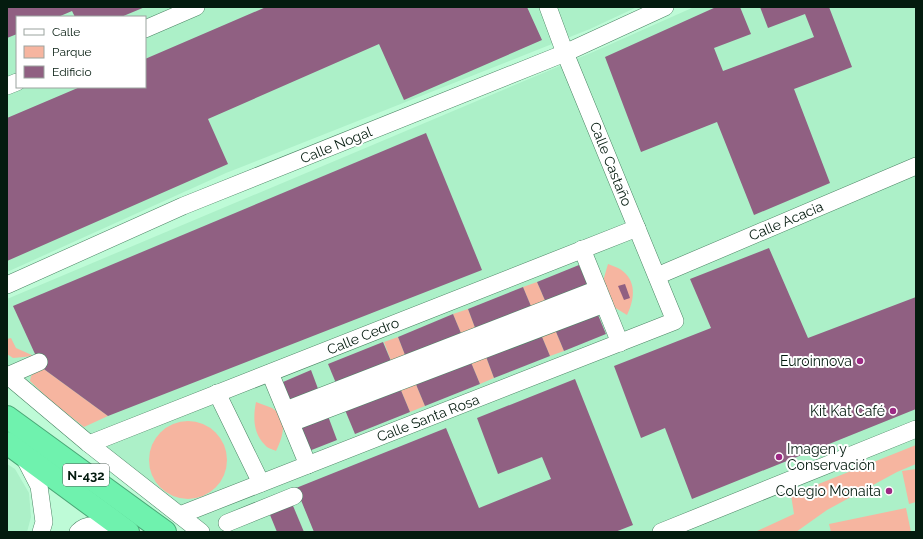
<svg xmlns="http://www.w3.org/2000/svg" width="923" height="539" font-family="Raleway,sans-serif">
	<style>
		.built { fill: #acf0c8; fill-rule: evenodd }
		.green { fill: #f6b5a0 }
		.building { fill: #906082 }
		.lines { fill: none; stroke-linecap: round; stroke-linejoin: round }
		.minor-casing { stroke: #4b8464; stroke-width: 18 }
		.highway-casing { stroke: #4aa776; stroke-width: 24 }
		.minor { stroke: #fff; stroke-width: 17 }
		.highway { stroke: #6ff2ae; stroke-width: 22 }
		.poi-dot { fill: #9d2984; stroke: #fff; stroke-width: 1.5 }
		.labels { text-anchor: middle; stroke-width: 4; stroke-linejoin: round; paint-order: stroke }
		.shield { fill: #fff; stroke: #4f5f57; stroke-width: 1 }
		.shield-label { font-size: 13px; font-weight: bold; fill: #041b0f }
		.street-label { font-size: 14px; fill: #041b0f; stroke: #fff }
		.poi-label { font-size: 14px; fill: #041b0f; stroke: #fff; text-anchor: end }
	</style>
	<rect width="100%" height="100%" fill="#befbd7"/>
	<g class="built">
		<path d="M7,7H637L590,29L226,173L7,272ZM17,17H145V87H17Z"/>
		<path d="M694,7H916V532H212L25,388L7,367V299L593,52Z"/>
		<path d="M7,464L15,469L29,493L31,517L27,532H7Z"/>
	</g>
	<g class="green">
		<path d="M608,264C612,266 617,267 620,269C637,280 635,299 627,315L614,307L603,281Z"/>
		<path d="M537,282L547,305L533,311L523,287Z"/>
		<path d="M468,309L477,333L463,338L453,314Z"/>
		<path d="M554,327L564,351L550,356L540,332Z"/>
		<path d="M398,337L407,360L393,366L384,342Z"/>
		<path d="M11,338L16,348L34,356L13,358L7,354V339Z"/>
		<path d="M485,354L494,378L480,384L470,360Z"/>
		<path d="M41,367L108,416L84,427L51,401L30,381L31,376Z"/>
		<path d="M415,382L425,406L410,412L400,388Z"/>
		<path d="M256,402C261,404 267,406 272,408C289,418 283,437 276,451C272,449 267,448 265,445C253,433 253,417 256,402Z"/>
		<circle cx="188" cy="460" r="39"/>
		<path d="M916,445V464L897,472L827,510L796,532H755L794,514L791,495Z"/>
		<path d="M916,469V502L909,504L902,471Z"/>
		<path d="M906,508L911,532H831L829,524Z"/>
	</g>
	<g class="building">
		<path d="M7,7H145L121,17H75L72,11L58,17H17V34L7,38Z"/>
		<path d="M266,7H527L542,40L404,100L379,44L208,119L228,164L7,261V118L80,87H145V59Z"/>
		<path d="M716,7H740L751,34L714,48L723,71L814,37L805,14L768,28L760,7H829L852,67L794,89L830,183L754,215L717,122L641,152L605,57Z"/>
		<path d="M426,133L482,270L108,416L41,367L13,306Z"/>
		<path d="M769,248L808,338L916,297V409L692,499L665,428L641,438L614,366L711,328L690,279Z"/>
		<path d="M579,265L589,288L547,305L537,282Z"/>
		<path d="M625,284L630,298L624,300L618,286Z"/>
		<path d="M523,287L533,311L477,333L468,309Z"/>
		<path d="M596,310L606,334L564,351L554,327Z"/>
		<path d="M453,314L463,338L407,360L398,337Z"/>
		<path d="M540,332L550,356L494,378L485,354Z"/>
		<path d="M383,342L393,366L338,388L328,364Z"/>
		<path d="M470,360L480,384L425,406L415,382Z"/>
		<path d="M311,370L320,394L292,405L283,382Z"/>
		<path d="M575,379L633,525L615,532H314L296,488L446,428L479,508L551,479L542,457L498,474L477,418Z"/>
		<path d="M400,388L410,412L355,434L345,410Z"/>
		<path d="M328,416L337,440L309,451L300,427Z"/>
		<path d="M291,501L304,532H277L268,510Z"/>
	</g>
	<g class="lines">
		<g class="minor-casing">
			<g id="minor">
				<path d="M145,29L196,7"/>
				<path d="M7,86L17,82"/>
				<path d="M582,249L620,343"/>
				<path d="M657,276L916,166"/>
				<path d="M7,285L183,206L565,53L665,7"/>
				<path d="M270,373L308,465"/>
				<path d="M7,375L89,444L201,532"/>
				<path d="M7,376L39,362"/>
				<path d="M217,393L261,483"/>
				<path d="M286,410L598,289"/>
				<path d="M291,423L604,304"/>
				<path d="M89,444L637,228"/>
				<path d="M24,457L39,486L44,522L41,532"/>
				<path d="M180,515L675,321L565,53L548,7"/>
				<path d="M227,523L294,496"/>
				<path d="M78,532C89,520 106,528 118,532"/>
				<path d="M661,532L916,429"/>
			</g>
		</g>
		<g class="highway-casing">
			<g id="highway">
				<path d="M7,417L165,532"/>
				<path d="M7,443L128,532"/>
			</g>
		</g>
		<use href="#minor" class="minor"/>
		<use href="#highway" class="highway"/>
	</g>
	<g class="poi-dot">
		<circle cx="860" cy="361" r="4"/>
		<circle cx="893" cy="411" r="4"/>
		<circle cx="779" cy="457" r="4"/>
		<circle cx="889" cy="491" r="4"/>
	</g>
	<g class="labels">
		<rect class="shield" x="63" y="464" width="46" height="22" rx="3"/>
		<g class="shield-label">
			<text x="86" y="480">N-432</text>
		</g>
		<g class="street-label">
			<text transform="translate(336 145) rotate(-22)" y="5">Calle Nogal</text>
			<text transform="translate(611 164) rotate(68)" y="5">Calle Castaño</text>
			<text transform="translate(786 221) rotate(-23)" y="5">Calle Acacia</text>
			<text transform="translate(363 336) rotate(-22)" y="5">Calle Cedro</text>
			<text transform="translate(428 418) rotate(-21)" y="5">Calle Santa Rosa</text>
		</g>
		<g class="poi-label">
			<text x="852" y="366">Euroinnova</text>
			<text x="885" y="416">Kit Kat Café</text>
			<text x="787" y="454" text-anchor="start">Imagen y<tspan x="787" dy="16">Conservación</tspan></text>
			<text x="881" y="496">Colegio Monaita</text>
		</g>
	</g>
	<rect width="923" height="539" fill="none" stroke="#041b0f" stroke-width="16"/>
	<rect x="16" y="16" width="130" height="72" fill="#ffffff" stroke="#9ba49f"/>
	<rect x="24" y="29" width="20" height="6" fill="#ffffff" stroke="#9ba49f"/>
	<text x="52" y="36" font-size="12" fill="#041b0f">Calle</text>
	<rect x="24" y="46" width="20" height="12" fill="#f6b5a0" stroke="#9ba49f"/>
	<text x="52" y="56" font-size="12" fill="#041b0f">Parque</text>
	<rect x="24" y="66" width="20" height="12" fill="#906082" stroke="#9ba49f"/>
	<text x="52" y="76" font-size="12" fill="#041b0f">Edificio</text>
</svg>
